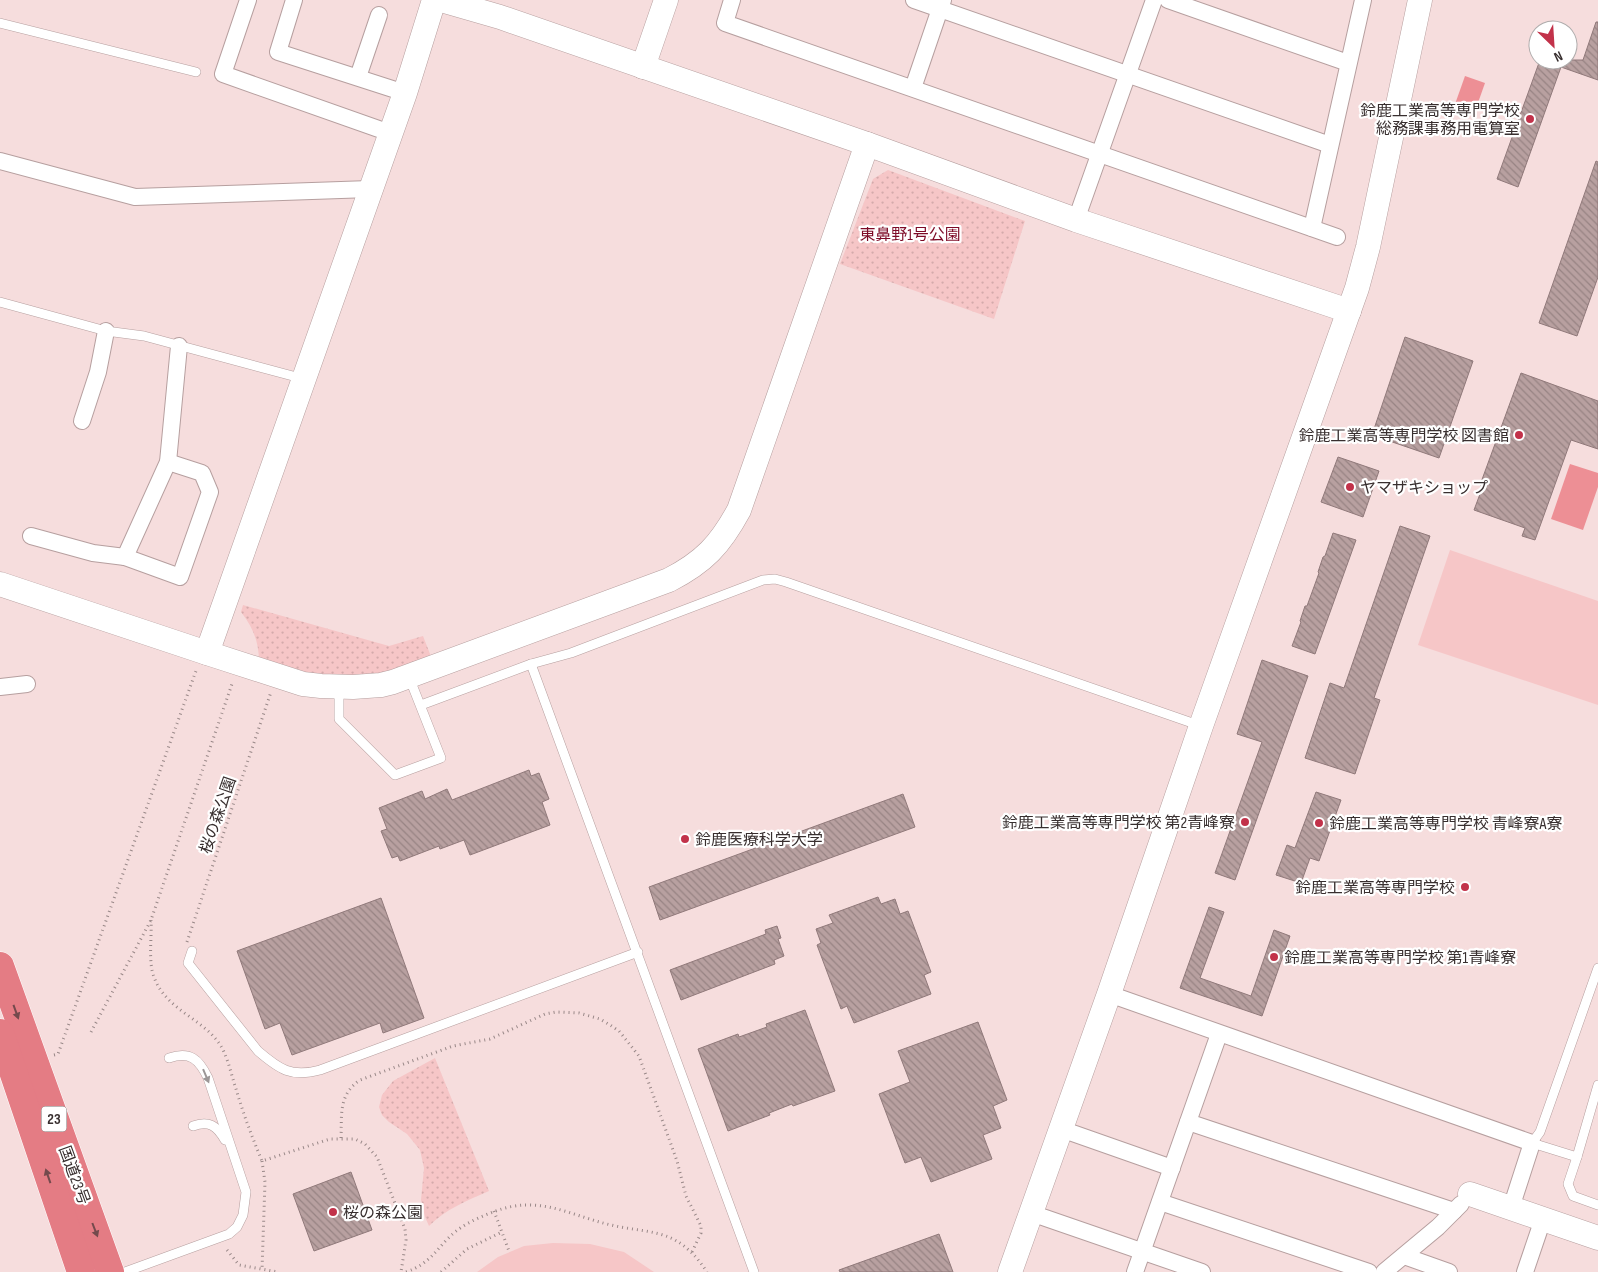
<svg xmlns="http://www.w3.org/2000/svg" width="1598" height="1272" font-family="'Sofia Sans Condensed','Noto Sans JP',sans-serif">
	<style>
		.grass { fill: #f6c6c7 }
		.park { fill: url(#park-dots) }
		.water { fill: #ed8f95 }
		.building { fill: url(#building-back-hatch); stroke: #90797a }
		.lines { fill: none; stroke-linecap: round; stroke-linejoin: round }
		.lane-casing { stroke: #b69f9f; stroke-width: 10 }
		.street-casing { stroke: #b69f9f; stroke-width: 18 }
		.secondary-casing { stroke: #b69f9f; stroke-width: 25 }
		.highway-casing { stroke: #fff; stroke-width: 29 }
		.path { stroke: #988; stroke-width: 3; stroke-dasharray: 1 4; stroke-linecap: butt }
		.lane { stroke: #fff; stroke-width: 9 }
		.street { stroke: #fff; stroke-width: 16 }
		.secondary { stroke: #fff; stroke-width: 24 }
		.highway { stroke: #e47c84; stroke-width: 28 }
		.oneway { fill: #744a4d }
		.oneway2 { fill: #9c9797 }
		.poi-dot { fill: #c2324a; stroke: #fff; stroke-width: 2 }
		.labels { text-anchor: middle; stroke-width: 4.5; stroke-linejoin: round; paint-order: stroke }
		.shield { fill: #fff; stroke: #746d6d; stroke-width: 1 }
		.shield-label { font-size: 15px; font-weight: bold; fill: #382f2f }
		.poi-label { font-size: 16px; fill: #382f2f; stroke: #fff; text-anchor: start }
		.park-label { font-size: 16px; fill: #7d0a26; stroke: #fff }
		.street-label { font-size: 16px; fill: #382f2f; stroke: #fff }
	</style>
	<defs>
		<pattern id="park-dots" width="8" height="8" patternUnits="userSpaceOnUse" patternTransform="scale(1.25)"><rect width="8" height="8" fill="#f6c6c7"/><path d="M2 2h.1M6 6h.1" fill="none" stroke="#d4aaab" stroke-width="1.8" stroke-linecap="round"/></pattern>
		<pattern id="building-back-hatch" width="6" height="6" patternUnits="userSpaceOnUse" patternTransform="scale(1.25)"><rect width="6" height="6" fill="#b8a0a0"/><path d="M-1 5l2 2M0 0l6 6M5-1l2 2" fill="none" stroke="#978383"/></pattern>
	</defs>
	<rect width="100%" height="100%" fill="#f6dddd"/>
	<g class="grass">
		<path d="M1450,550L1598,601V705L1418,645Z"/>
		<path d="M553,1243L590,1244L624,1252L654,1272H477L498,1257L524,1246Z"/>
	</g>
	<g class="park">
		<path d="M888,170L1025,221L994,319L840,264L873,179Z"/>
		<path d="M243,605L389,646L423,636L432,659L398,671L341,680L259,662C259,642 253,627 241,612Z"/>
		<path d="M435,1058L489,1191C466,1201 446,1209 429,1226L425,1217L421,1200L424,1168L420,1150L407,1134L389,1122L382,1115L379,1107L382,1095L393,1081Z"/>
	</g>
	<g class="water">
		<path d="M1465,76L1485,83L1474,114L1454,107Z"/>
		<path d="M1570,464L1598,473V487L1583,530L1551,519Z"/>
	</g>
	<g class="building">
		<path d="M1596,22H1598V80L1561,67L1518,187L1497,179L1540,60H1583Z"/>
		<path d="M1596,161L1598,162V277L1577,336L1539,323Z"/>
		<path d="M1405,337L1473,361L1439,458L1372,435Z"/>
		<path d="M1521,373L1598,401V449L1571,440L1535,540L1522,536L1525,528L1474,510L1483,486L1480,485Z"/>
		<path d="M1338,457L1379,471L1363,517L1321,502Z"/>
		<path d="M1400,526L1430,536L1374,698L1380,700L1355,774L1305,758L1330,683L1344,688Z"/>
		<path d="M1333,533L1356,540L1315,654L1292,646L1301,622L1300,621L1305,606H1307L1319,573L1318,572L1323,557L1325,556Z"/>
		<path d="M1262,660L1308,676L1235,880L1215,873L1262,742L1237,734Z"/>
		<path d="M529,770L531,776L539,773L549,799L542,802L550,825L470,855L464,840L440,849L439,846L400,861L398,856L392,858L381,831L387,829L379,808L422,791L425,799L447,789L452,800Z"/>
		<path d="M1316,792L1341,800L1319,861L1310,858L1301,883L1276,875L1287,845L1295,848Z"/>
		<path d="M903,794L915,827L660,920L649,887Z"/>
		<path d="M878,897L881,904L895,899L900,914L908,911L931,972L924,975L931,994L854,1023L847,1006L841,1009L817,945L821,943L816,929L833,923L829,915Z"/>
		<path d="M381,898L424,1018L383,1033L380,1023L292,1055L280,1023L265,1029L237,951Z"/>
		<path d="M1209,907L1224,912L1200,978L1251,996L1274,930L1290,936L1262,1016L1180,988Z"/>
		<path d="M777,926L781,938L778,939L784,956L774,960L775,964L681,1000L670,970L766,934L765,930Z"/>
		<path d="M805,1010L835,1091L793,1106L792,1104L769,1113L770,1115L728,1131L698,1049L738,1034L739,1037L767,1027L766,1024Z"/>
		<path d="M978,1022L1007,1100L993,1106L1001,1128L983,1135L992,1159L931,1182L921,1157L905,1163L879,1094L910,1082L898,1051Z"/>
		<path d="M351,1172L372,1230L314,1251L293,1194Z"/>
		<path d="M939,1234L953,1272H840L839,1270Z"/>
	</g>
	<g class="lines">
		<g class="lane-casing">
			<g id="lane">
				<path d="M0,23L196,72"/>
				<path d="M0,302L106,331L144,336L304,379"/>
				<path d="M531,664L754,1272"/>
				<path d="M339,688V719L395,775L441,758L409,677"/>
				<path d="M421,705L531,664L571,653L763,580L775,579L786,582L1201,726"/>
				<path d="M192,951L188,963L258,1051C279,1069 291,1078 320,1070L638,952"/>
				<path d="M1598,1085L1577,1157L1568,1184L1573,1196L1598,1205"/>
				<path d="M193,1126C209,1120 217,1126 225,1140"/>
				<path d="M1577,1157L1532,1143L1540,1132L1598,968"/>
				<path d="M125,1272L229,1234L237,1227L243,1215L246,1192L208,1078C199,1059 190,1051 169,1058"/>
			</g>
		</g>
		<g class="street-casing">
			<g id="street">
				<path d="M248,0L223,74L390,133"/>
				<path d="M294,0L278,52L405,93"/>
				<path d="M732,0L725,23L1337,237"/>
				<path d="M914,0L1330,145"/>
				<path d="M1168,0L1348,63"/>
				<path d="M358,77L379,15"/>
				<path d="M913,88L943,0"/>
				<path d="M0,161L135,197L370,189"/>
				<path d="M1076,220L1154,0"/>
				<path d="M1312,228L1363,0"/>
				<path d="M82,421L98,372L106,331"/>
				<path d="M31,536L93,553L125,557L180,577L210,492L202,473L168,462"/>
				<path d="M125,557L168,462L179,346"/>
				<path d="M0,687L27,684"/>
				<path d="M1109,994L1532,1143L1511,1208"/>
				<path d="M1188,1122L1454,1211"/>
				<path d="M1061,1129L1172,1168"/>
				<path d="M1160,1202L1369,1272"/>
				<path d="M1031,1213L1202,1272"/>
				<path d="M1404,1256L1449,1272"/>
				<path d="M1135,1272L1219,1034"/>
				<path d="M1384,1272L1438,1227L1461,1204"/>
				<path d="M1525,1272L1543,1219"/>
			</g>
		</g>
		<g class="secondary-casing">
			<g id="secondary">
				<path d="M441,0L500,17L867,144"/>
				<path d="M643,67L666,0"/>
				<path d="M0,584L207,653L303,684L321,686L353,687L381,685L393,682L669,580C704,562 720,545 739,510L867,144L1076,220L1349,311"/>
				<path d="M207,653L405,93L434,0"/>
				<path d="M1470,1194L1598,1238"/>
				<path d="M1010,1272L1109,994L1201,726L1357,288L1368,247L1420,0"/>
			</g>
		</g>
		<g class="highway-casing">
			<g id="highway">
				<path d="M0,966L110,1272"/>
				<path d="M0,1033L81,1272"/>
			</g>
		</g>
		<g class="path">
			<path d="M151,920C152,937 148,962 154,977C167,1013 210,1020 224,1052C229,1063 232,1077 236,1089C243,1113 252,1137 262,1161L330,1139H355L365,1144L377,1157L405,1229L406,1240L401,1272"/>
			<path d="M187,942L271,692"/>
			<path d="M91,1032L151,920L233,681"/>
			<path d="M54,1055L58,1054L197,668"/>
			<path d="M341,1138C342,1115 338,1095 360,1080L453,1046L490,1039L545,1014L556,1012L579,1013L600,1019L610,1025L619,1031L639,1056L677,1161L686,1196L701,1226V1233L692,1252"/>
			<path d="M262,1161L265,1182L262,1270"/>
			<path d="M494,1211L509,1251"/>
			<path d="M227,1250L239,1265L278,1272"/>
			<path d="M406,1272C432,1263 436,1248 455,1232C466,1223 480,1217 493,1212C539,1194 568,1215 611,1225C631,1230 653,1230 671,1238C686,1245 698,1258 707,1272"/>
			<path d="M441,1272L467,1249L502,1232"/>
		</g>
		<use href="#lane" class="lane"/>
		<use href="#street" class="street"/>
		<use href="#secondary" class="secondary"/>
		<use href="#highway" class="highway"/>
	</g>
	<defs><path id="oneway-solid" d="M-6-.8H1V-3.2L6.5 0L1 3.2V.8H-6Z" transform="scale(1.25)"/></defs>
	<g class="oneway">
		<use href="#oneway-solid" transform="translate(16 1012) rotate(70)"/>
		<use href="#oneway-solid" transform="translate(48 1176) rotate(-109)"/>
		<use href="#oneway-solid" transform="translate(95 1230) rotate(69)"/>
	</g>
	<use class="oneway2" href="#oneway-solid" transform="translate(206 1076) rotate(67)"/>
	<g class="poi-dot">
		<circle cx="1530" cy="119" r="5"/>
		<circle cx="1519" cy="435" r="5"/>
		<circle cx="1350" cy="487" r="5"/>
		<circle cx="1245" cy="822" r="5"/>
		<circle cx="1319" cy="823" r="5"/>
		<circle cx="685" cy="839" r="5"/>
		<circle cx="1465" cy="887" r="5"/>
		<circle cx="1274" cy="957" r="5"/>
		<circle cx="333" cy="1212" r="5"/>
	</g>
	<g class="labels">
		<rect class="shield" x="41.5" y="1106.5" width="25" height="25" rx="4"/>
		<g class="shield-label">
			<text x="54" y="1124">23</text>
		</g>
		<g class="poi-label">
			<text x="1520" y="116" text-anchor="end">鈴鹿工業高等専門学校<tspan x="1520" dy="18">総務課事務用電算室</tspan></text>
			<text x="1509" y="441" text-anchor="end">鈴鹿工業高等専門学校 図書館</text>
			<text x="1360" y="493">ヤマザキショップ</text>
			<text x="1235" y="828" text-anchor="end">鈴鹿工業高等専門学校 第2青峰寮</text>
			<text x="1329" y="829">鈴鹿工業高等専門学校 青峰寮A寮</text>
			<text x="695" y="845">鈴鹿医療科学大学</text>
			<text x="1455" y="893" text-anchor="end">鈴鹿工業高等専門学校</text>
			<text x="1284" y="963">鈴鹿工業高等専門学校 第1青峰寮</text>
			<text x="343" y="1218">桜の森公園</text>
		</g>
		<g class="park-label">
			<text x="910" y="240">東鼻野1号公園</text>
		</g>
		<g class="street-label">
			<text transform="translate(217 815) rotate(-71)" y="6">桜の森公園</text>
			<text transform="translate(75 1175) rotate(70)" y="6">国道23号</text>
		</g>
	</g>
	<g transform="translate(1553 45) rotate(155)"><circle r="24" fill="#ffffff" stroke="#afacac"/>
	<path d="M0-4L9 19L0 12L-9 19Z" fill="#c2324a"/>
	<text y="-8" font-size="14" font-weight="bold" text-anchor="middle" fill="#382f2f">N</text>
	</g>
</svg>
